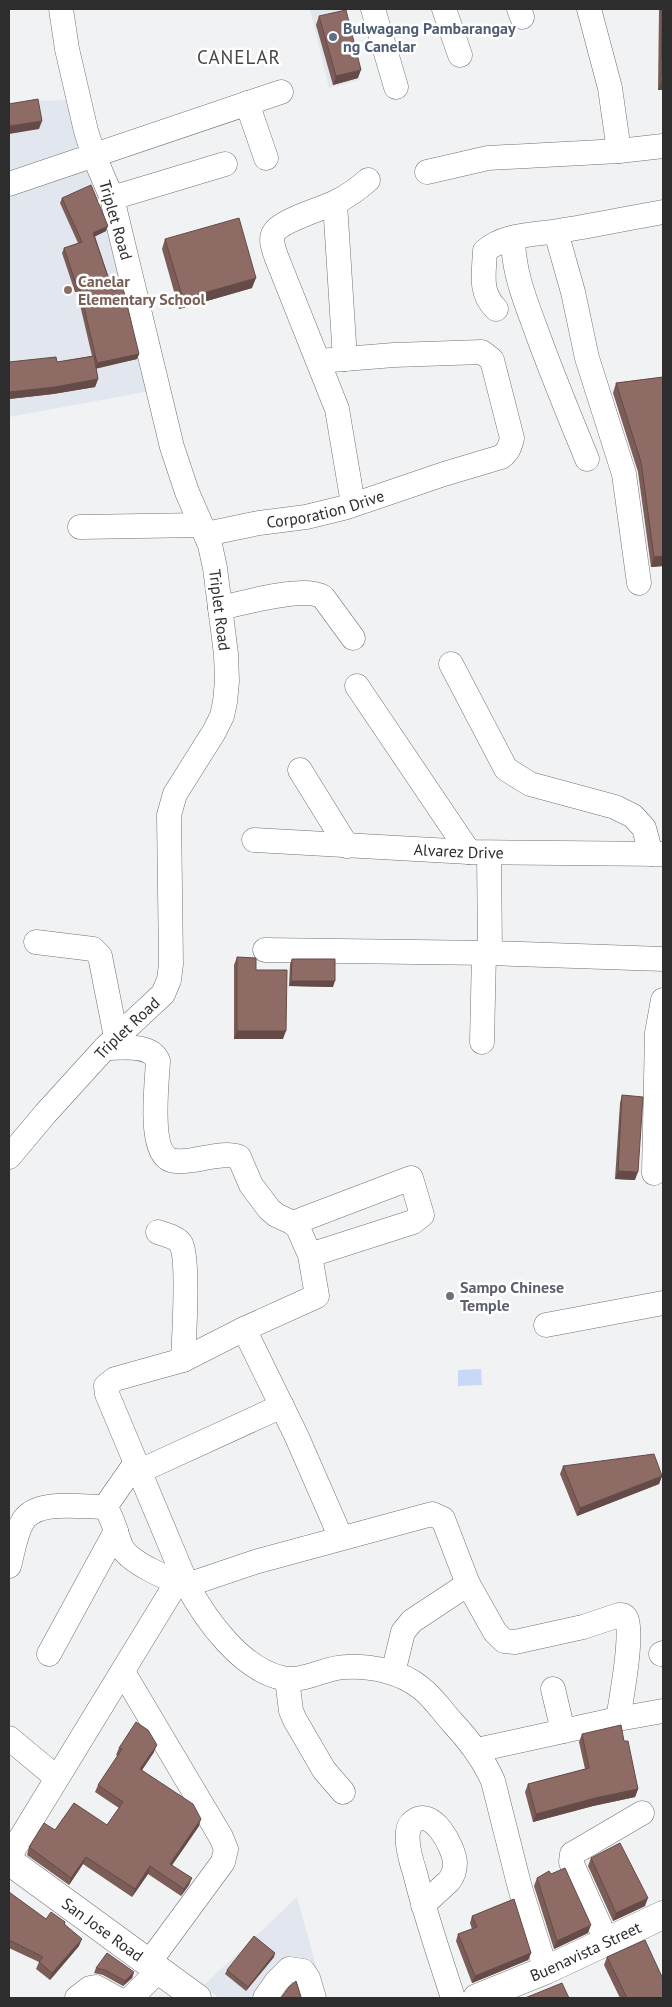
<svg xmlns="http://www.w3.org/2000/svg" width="672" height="2007" font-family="'PT Sans',sans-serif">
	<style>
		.built { fill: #e2e6ee }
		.water { fill: #c8d9f8 }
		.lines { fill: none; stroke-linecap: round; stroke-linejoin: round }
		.minor-casing { stroke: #717273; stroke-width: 25 }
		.major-casing { stroke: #717273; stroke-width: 29 }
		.minor { stroke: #fff; stroke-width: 24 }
		.major { stroke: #fff; stroke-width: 28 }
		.wall { fill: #7b5c57 }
		.shaded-wall { fill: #644b47 }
		.building { fill: #8f6b65; stroke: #644b47 }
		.service-dot { fill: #5c6f8a; stroke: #fff; stroke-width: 2 }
		.education-dot { fill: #8d6e63; stroke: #fff; stroke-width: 2 }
		.worship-dot { fill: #6b7280; stroke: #fff; stroke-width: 2 }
		.labels { text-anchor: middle; stroke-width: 5; stroke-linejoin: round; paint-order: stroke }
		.service-label { font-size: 16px; font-weight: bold; fill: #4e5e75; stroke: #fff; text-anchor: start }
		.street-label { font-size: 16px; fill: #2d2d2d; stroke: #fff }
		.education-label { font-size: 16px; font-weight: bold; fill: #785e54; stroke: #fff; text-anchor: start }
		.worship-label { font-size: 16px; font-weight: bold; fill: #5b616d; stroke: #fff; text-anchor: start }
		.quarter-label { font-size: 19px; letter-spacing: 1px; fill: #454647; stroke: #fff }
	</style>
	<rect width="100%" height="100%" fill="#f1f2f3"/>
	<g class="built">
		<path d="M310,9H343L360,80L329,88Z"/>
		<path d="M68,100L105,189L150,391L9,417V102Z"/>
		<path d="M297,1897L325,1998H219L203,1986Z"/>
	</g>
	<path class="water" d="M481,1369L482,1385L458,1386V1370Z"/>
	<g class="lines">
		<g class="minor-casing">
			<g id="minor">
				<path d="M373,9L396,87"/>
				<path d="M444,9L460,55"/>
				<path d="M519,9L522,17"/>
				<path d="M589,9L610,88L619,151"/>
				<path d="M247,103L266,158"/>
				<path d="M427,172L488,158L619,151L663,146"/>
				<path d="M9,184L281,92"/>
				<path d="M112,198L225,164"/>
				<path d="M335,203L345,359"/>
				<path d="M556,232L573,292L587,358L624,474L639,583"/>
				<path d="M513,238C513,269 524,298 535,327C551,372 569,415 587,459"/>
				<path d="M496,309C479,292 484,274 485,251C505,234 533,235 558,231C593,226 628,218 663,212"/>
				<path d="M353,504L337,409L276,256C273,247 269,237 276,230C286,219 322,209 336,202C348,196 358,189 368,180"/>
				<path d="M80,527L201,525"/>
				<path id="s1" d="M206,534L259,523L306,517L347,507L444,474L501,457C508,452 510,447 512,438L492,360L482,352L394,355L319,361"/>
				<path d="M220,608C244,603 304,585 323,597L353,638"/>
				<path d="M451,664L506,769L530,784L615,807L633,816L644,828L651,854"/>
				<path d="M357,686L469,852"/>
				<path d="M300,770L347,846"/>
				<path id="s2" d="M254,840L469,852L663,854"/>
				<path d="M489,853L490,953"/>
				<path d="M36,942L93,949L100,956L116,1037"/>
				<path d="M265,950L490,953L663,959"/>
				<path d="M482,1042L484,953"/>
				<path d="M105,1048C121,1048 151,1043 158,1061C157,1083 149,1144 167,1158C174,1163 185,1161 193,1160C207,1158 226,1152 239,1157L251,1185L269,1209L276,1215L293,1223L298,1228L310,1255L317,1296L244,1329L183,1360L115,1379L106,1386L107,1394L187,1585C206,1620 241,1669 282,1678C304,1683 325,1667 346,1667C371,1666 400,1671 421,1688C433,1697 442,1711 452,1722C469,1740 483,1758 493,1781L520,1888L546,1970"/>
				<path id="s3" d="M9,1157L45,1114L105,1048L163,994L169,980L171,964L169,815L175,794L214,732L222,716L225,702L227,681L226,654L215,568L210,545L187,492L172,447L112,198L94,156L86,131L67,49L61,9"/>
				<path d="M654,1173L657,1033L663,1000"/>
				<path d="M293,1223L411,1178L422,1215L413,1222L310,1255"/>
				<path d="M158,1232C165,1235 177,1237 181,1244C189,1259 184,1339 183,1360"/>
				<path d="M546,1325L663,1303"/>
				<path d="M244,1329L296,1435L341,1538"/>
				<path d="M140,1471L282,1406"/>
				<path d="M105,1507L135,1464"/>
				<path d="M9,1566C13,1552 15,1534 23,1521C36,1499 81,1507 105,1507C114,1519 115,1532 121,1546C129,1563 170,1580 187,1585L255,1562L432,1514L443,1519L468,1584L495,1632L504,1641L515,1642L583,1627L619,1615C623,1615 624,1615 626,1618C634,1630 621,1701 618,1719"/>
				<path d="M49,1654L116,1531"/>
				<path d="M661,1654L663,1653"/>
				<path d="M123,1672L221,1837L226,1849L223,1862L148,1964"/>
				<path d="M393,1673L403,1632L412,1621L468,1584"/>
				<path d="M287,1679L291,1711L295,1720L324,1770L343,1792"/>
				<path d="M553,1689L563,1731"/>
				<path d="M9,1738L57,1778"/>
				<path d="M477,1750L618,1719L663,1711"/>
				<path d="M9,1857L177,1582"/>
				<path d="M423,1905L449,1881C453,1876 455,1869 455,1863C454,1847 432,1805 413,1822C410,1824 408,1828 408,1832C406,1845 411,1861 415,1873C425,1915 440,1957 453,1998"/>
				<path d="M607,1942L571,1862L572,1854L642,1813"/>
				<path d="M77,1998L90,1988L96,1987L116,1998"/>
				<path d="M131,1998L158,1971"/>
				<path d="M265,1998L277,1981L289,1969L303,1971L308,1978L314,1998"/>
			</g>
		</g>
		<g class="major-casing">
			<g id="major">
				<path id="s4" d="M9,1861L197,1998"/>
				<path id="s5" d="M477,1998L546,1970L663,1915"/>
			</g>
		</g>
		<use href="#minor" class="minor"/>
		<use href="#major" class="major"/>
	</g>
	<g class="wall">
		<path d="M659,9H663V90H658Z"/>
		<path d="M319,16L358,78L333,85L316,25Z"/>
		<path d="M62,198L106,231L95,236L113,291L139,354L137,359L96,368L98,379L95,387L53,394L9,399V362H57L92,356L77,292H75L62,253L64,248L78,243L60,203Z"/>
		<path d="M165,239L252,288L179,309L162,249Z"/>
		<path d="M663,377V566L651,567L638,472L613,393L616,383Z"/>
		<path d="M237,957L256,970L283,1039H234V965Z"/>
		<path d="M292,959L333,987L289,986L290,964Z"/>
		<path d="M622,1095L635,1180L615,1179L620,1103Z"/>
		<path d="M563,1466L662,1476L659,1484L577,1516L560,1474Z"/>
		<path d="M582,1734L624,1741L638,1789L635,1797L593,1806L533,1822L525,1792L528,1784L585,1769L579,1742Z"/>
		<path d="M119,1748L154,1752L142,1770L199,1826L172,1865L189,1885L181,1896L148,1874L132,1897L83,1864L69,1885L27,1855L29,1847L55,1830L107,1825L119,1808L95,1792L98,1785L118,1756L116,1755Z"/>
		<path d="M591,1858L645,1906L613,1921L588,1866Z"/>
		<path d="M537,1878L588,1933L554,1949L534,1886Z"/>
		<path d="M9,1892L46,1919L65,1922V1924L79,1946L50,1980L36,1969L39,1962L9,1948Z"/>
		<path d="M472,1916L531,1953L528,1960L472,1983L456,1941L458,1934L472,1929L470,1923Z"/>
		<path d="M274,1957L246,1991L225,1974L227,1970Z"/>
		<path d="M607,1957L663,1998H620L604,1965Z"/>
		<path d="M96,1968L134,1972L132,1978L123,1986L103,1975L94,1973Z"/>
	</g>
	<g class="shaded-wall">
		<path d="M361,70L358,78L333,85L336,76Z"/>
		<path d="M661,82H663V90H658Z"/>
		<path d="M42,121L39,129L9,134V126Z"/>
		<path d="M108,226L106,231L92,238L93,233Z"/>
		<path d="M256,278L252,288L179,309L183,299Z"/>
		<path d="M139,354L137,359L95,369L97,363Z"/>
		<path d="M98,379L95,387L53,394L9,399V392Z"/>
		<path d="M663,556V566L651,567L654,557Z"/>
		<path d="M291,981H335L333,987L289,986Z"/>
		<path d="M237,1031H286L283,1039H234Z"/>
		<path d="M618,1171L638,1172L635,1180L615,1179Z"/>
		<path d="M662,1476L659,1484L577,1516L580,1508Z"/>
		<path d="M157,1745L154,1752L138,1776L140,1769Z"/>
		<path d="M638,1789L635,1797L593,1806L533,1822L536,1814L595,1798Z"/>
		<path d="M201,1819L199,1826L168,1871L170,1864Z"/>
		<path d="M86,1857L83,1864L69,1885L71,1878Z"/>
		<path d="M150,1866L148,1874L132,1897L135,1889Z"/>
		<path d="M192,1878L189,1885L181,1896L184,1889Z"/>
		<path d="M648,1898L645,1906L613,1921L616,1913Z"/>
		<path d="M591,1925L588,1933L554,1949L557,1941Z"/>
		<path d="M82,1939L79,1946L50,1980L52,1973Z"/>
		<path d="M275,1953L274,1957L246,1991L248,1987Z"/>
		<path d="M531,1953L528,1960L472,1983L475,1976Z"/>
		<path d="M134,1972L132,1978L123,1986L125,1981Z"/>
	</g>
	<g class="building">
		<path d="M662,9H663V82H661Z"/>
		<path d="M346,10L361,70L336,76L319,16Z"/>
		<path d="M38,99L42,121L9,126V104Z"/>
		<path d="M91,185L108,226L93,233L113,291L123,288L139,354L97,363L79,286L77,287L64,248L82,242L62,198Z"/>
		<path d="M239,218L256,278L183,299L165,239Z"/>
		<path d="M94,356L98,379L55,387L9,392V362L56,357L57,362Z"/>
		<path d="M663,377V556L654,557L641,462L616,383Z"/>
		<path d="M237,957L256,958V970H287L286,1031H237Z"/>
		<path d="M292,959H335V981H291Z"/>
		<path d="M622,1095L643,1097L638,1172L618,1171Z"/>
		<path d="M654,1454L662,1476L580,1508L563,1466Z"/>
		<path d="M136,1722L148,1730L157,1745L140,1769L193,1804L201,1819L170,1864L192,1878L184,1889L150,1866L135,1889L86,1857L71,1878L29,1847L44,1823L55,1830L74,1803L107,1825L123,1802L98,1785L122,1749L119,1748Z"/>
		<path d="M621,1725L624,1741H628L638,1789L595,1798L536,1814L528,1784L589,1768L582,1734Z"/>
		<path d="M620,1843L648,1898L616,1913L591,1858Z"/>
		<path d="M565,1868L591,1925L557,1941L537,1878L549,1871L551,1874Z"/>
		<path d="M9,1892L46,1919L51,1912L65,1922L64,1924L82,1939L52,1973L39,1962L43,1957L9,1940Z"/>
		<path d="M514,1899L531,1953L475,1976L458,1934L477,1927L472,1916Z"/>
		<path d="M254,1936L275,1953L248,1987L227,1970Z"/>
		<path d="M645,1940L663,1979V1998H627L607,1957Z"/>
		<path d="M107,1953L134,1972L125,1981L105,1970L96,1968Z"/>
		<path d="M296,1981L301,1997L300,1998H281L289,1987Z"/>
		<path d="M562,1983L569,1998H525Z"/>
	</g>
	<circle class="service-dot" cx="333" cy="37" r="5"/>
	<circle class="education-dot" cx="68" cy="290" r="5"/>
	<circle class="worship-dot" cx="450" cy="1296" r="5"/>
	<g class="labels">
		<g class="service-label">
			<text x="343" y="34">Bulwagang Pambarangay<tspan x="343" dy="18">ng Canelar</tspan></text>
		</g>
		<g class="street-label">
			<text transform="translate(116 220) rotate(74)" y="6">Triplet Road</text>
			<text dy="6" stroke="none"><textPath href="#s1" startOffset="122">Corporation Drive</textPath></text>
			<text transform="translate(220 610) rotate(83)" y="6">Triplet Road</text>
			<text dy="6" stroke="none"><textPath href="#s2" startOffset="205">Alvarez Drive</textPath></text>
			<text dy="6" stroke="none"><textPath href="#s3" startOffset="175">Triplet Road</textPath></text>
			<text dy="6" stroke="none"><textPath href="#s4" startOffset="116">San Jose Road</textPath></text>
			<text dy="6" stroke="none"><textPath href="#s5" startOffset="118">Buenavista Street</textPath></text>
		</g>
		<g class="education-label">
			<text x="78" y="287">Canelar<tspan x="78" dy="18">Elementary School</tspan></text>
		</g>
		<g class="worship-label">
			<text x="460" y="1293">Sampo Chinese<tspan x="460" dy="18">Temple</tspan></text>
		</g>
		<g class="quarter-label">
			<text x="239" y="64">CANELAR</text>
		</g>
	</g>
	<rect width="672" height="2007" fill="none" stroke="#2d2d2d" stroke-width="20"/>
</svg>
